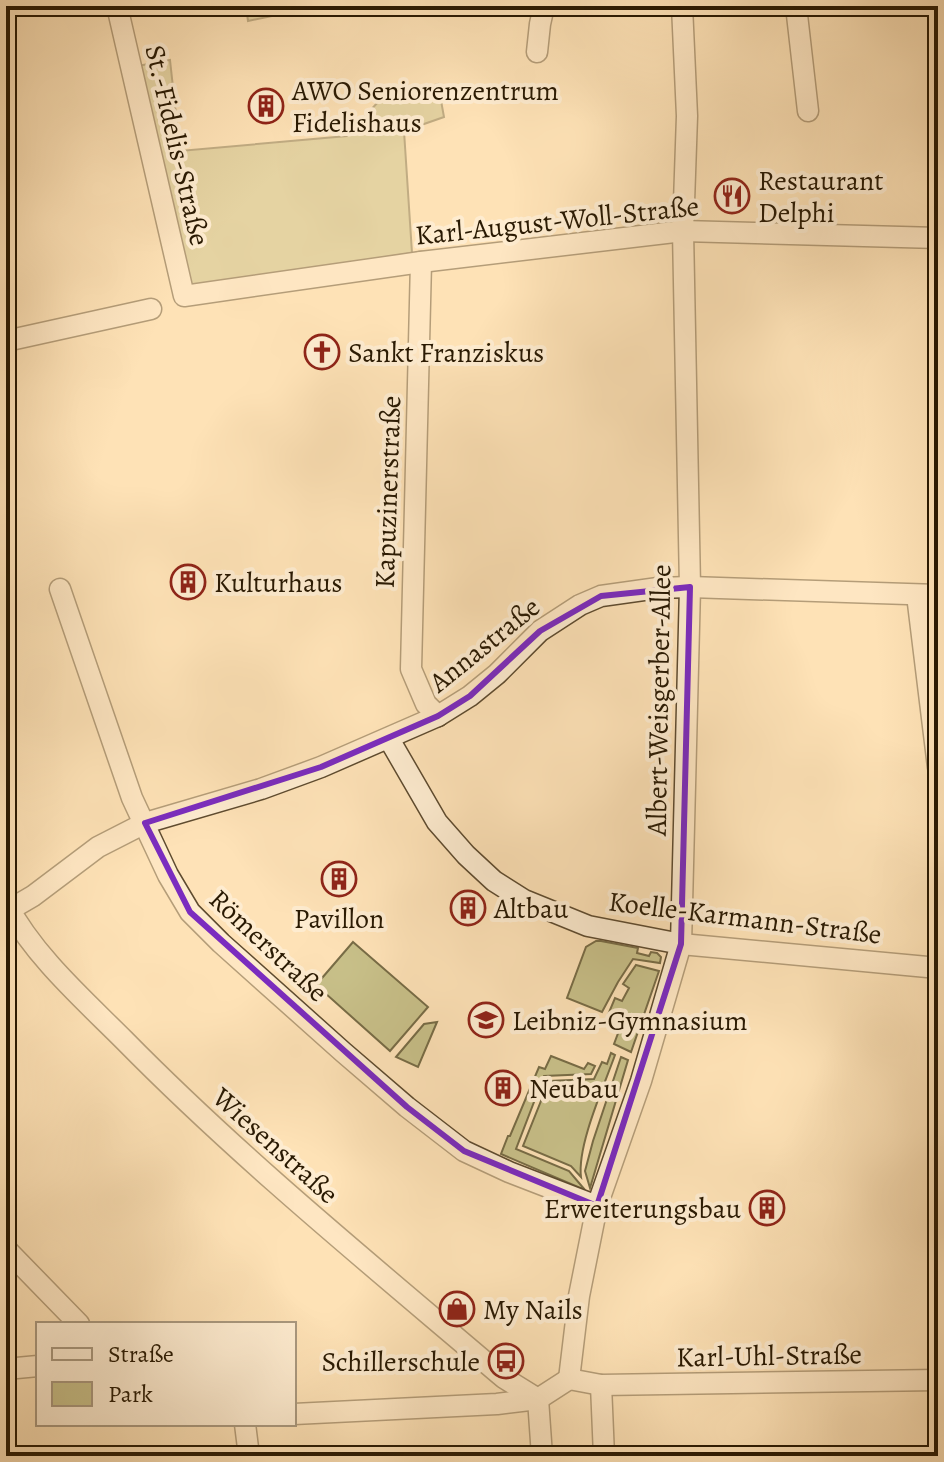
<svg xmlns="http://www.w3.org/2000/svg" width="944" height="1462" font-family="Alegreya,serif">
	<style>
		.green { fill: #c8c089; stroke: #786c46; stroke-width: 2 }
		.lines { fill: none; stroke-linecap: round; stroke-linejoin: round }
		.minor-casing { stroke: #5e4b2f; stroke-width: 23 }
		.minor { stroke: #feecd0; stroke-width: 20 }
		.marked { fill: none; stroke: #7b2cbf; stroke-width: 6; stroke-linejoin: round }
		.labels { text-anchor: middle; stroke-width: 8; stroke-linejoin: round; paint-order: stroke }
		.poi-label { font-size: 28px; fill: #291902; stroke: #feecd0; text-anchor: start }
		.street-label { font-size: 28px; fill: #291902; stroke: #feecd0 }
	</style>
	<rect width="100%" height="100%" fill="#fee2b7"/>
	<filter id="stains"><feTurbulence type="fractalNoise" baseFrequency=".0025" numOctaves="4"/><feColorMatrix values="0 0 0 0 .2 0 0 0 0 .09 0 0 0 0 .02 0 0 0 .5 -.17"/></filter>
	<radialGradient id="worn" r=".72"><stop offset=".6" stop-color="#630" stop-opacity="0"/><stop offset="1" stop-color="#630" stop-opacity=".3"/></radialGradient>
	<g class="green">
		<path d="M246,6H320L248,21Z"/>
		<path d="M170,60L180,151L347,136L379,101L438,84L444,117L404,131L412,253L190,287L132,67Z"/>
		<path d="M596,941H601L638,948L637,953L649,956L651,952L657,953L661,957L660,963L633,959L618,982L602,1012L567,998L586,947Z"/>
		<path d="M353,942L428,1007L390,1051L316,985Z"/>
		<path d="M636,965L659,971L631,1052L614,1044L620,1028L605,1022L615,998L622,1001L629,988L623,984Z"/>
		<path d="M437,1022L418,1067L396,1057L424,1024Z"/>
		<path d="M611,1053L615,1055C604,1086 577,1145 581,1177L571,1166L523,1146L549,1081L594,1079L602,1062L607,1064Z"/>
		<path d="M551,1056L584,1069L588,1063L595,1066L591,1074L544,1076L516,1149L569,1171L585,1190L501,1154L508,1136H510L539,1067L545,1069Z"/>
		<path d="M621,1057L628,1060L590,1188L585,1171L593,1141Z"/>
	</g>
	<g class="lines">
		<g class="minor-casing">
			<g id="minor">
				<path d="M117,6L184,296L421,262L683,231L938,238"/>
				<path d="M796,6L808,111"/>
				<path d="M537,52L540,24L544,6"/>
				<path d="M421,262L411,669L426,704L438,716"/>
				<path d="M6,341L151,309"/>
				<path d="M60,589L132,798L168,875L190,912L221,943L343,1052L407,1107L464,1151L509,1172L597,1206"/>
				<path d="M917,595L938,767"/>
				<path d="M389,739L437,822L466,855L494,881L524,900L588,926L681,944L938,968"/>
				<path d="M6,903C34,956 82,998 124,1040C243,1161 375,1268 504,1378L538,1399"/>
				<path d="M9,910L33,896L98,847L145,823L261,789L321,767L438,716L470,696L497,674L540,631L580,605L601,596L658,588L690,587L938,595"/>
				<path d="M6,1249L79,1324"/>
				<path d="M6,1369L38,1366"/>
				<path d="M569,1379L579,1296L597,1206L641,1081L681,944L690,587L683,231L687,116L682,6"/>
				<path d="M569,1379L601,1385L938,1380"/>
				<path d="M601,1385L604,1456"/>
				<path d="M538,1399L542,1456"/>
				<path d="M294,1414L497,1404L538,1399L569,1379"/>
				<path d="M245,1424L249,1456"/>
			</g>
		</g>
		<use href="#minor" class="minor"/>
	</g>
	<path d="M0 0H944V1462H0ZM690,587L681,944L597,1206L464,1151L407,1107L190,912L145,823L321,767L438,716L470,696L540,631L601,596Z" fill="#fee2b7" fill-opacity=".55" fill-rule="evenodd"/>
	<path class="marked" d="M690,587L681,944L597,1206L464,1151L407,1107L190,912L145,823L321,767L438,716L470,696L540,631L601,596Z"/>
	<defs>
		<g id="building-ring" transform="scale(1.8)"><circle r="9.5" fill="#feecd0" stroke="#8f2418" stroke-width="1.5"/><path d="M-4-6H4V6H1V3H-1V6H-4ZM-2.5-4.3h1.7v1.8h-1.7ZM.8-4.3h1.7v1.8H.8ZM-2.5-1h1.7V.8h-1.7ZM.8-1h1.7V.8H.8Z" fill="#8f2418"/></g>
		<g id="restaurant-ring" transform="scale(1.8)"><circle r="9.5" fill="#feecd0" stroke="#8f2418" stroke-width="1.5"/><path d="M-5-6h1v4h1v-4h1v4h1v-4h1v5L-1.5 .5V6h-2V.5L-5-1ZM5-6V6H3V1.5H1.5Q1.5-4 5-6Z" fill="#8f2418"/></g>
		<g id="church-ring" transform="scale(1.8)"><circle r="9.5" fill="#feecd0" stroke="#8f2418" stroke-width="1.5"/><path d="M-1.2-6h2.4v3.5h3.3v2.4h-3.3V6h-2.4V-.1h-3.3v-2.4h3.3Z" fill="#8f2418"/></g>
		<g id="school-ring" transform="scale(1.8)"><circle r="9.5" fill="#feecd0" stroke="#8f2418" stroke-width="1.5"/><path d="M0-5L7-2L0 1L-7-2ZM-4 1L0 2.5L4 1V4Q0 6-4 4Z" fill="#8f2418"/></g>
		<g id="shop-ring" transform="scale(1.8)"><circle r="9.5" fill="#feecd0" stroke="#8f2418" stroke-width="1.5"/><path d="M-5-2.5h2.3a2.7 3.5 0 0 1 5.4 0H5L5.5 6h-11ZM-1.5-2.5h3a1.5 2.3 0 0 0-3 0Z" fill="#8f2418"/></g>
		<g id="bus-ring" transform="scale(1.8)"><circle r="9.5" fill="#feecd0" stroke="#8f2418" stroke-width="1.5"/><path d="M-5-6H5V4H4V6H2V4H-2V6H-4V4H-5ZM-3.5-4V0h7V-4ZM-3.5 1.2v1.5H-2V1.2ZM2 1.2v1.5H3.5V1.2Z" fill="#8f2418"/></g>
	</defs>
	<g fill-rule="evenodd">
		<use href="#building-ring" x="266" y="106"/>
		<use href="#restaurant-ring" x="732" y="196"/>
		<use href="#church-ring" x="322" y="352"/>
		<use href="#building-ring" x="188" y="582"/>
		<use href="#building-ring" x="339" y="879"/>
		<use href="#building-ring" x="468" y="908"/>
		<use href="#school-ring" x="486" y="1020"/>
		<use href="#building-ring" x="503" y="1088"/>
		<use href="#building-ring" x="767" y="1208"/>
		<use href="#shop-ring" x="457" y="1309"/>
		<use href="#bus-ring" x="506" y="1361"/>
	</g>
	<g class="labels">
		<g class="poi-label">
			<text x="292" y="100">AWO Seniorenzentrum<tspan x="292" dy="32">Fidelishaus</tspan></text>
			<text x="758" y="190">Restaurant<tspan x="758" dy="32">Delphi</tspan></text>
			<text x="348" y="362">Sankt Franziskus</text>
			<text x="214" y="592">Kulturhaus</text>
			<text x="494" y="918">Altbau</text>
			<text x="339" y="928" text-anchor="middle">Pavillon</text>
			<text x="512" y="1030">Leibniz-Gymnasium</text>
			<text x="529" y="1098">Neubau</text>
			<text x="741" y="1218" text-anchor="end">Erweiterungsbau</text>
			<text x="483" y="1319">My Nails</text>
			<text x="480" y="1371" text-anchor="end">Schillerschule</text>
		</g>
		<g class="street-label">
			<text transform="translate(178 145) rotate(77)" y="10">St.-Fidelis-Straße</text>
			<text transform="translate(557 220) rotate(-6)" y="10">Karl-August-Woll-Straße</text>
			<text transform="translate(387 492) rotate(-88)" y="10">Kapuzinerstraße</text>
			<text transform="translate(484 644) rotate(-39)" y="10">Annastraße</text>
			<text transform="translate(658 700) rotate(-89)" y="10">Albert-Weisgerber-Allee</text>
			<text transform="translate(745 917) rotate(7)" y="10">Koelle-Karmann-Straße</text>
			<text transform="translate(269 945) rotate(43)" y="10">Römerstraße</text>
			<text transform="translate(276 1145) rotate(42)" y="10">Wiesenstraße</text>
			<text transform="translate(769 1355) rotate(-1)" y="10">Karl-Uhl-Straße</text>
		</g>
	</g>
	<rect width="944" height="1462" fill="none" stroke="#fee2b7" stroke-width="32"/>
	<rect x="8" y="8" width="928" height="1446" fill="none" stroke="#291902" stroke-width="4"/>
	<rect x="16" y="16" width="912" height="1430" fill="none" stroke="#291902" stroke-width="2"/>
	<rect x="36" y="1322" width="260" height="104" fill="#feecd0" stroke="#a9987e" stroke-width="2"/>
	<rect x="52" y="1348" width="40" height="12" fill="#feecd0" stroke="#a9987e" stroke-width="2"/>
	<text x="108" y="1362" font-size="24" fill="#291902">Straße</text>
	<rect x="52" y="1382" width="40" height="24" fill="#c8c089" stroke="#a9987e" stroke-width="2"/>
	<text x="108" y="1402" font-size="24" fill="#291902">Park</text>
	<rect width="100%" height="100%" filter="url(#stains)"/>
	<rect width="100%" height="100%" fill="url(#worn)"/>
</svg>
